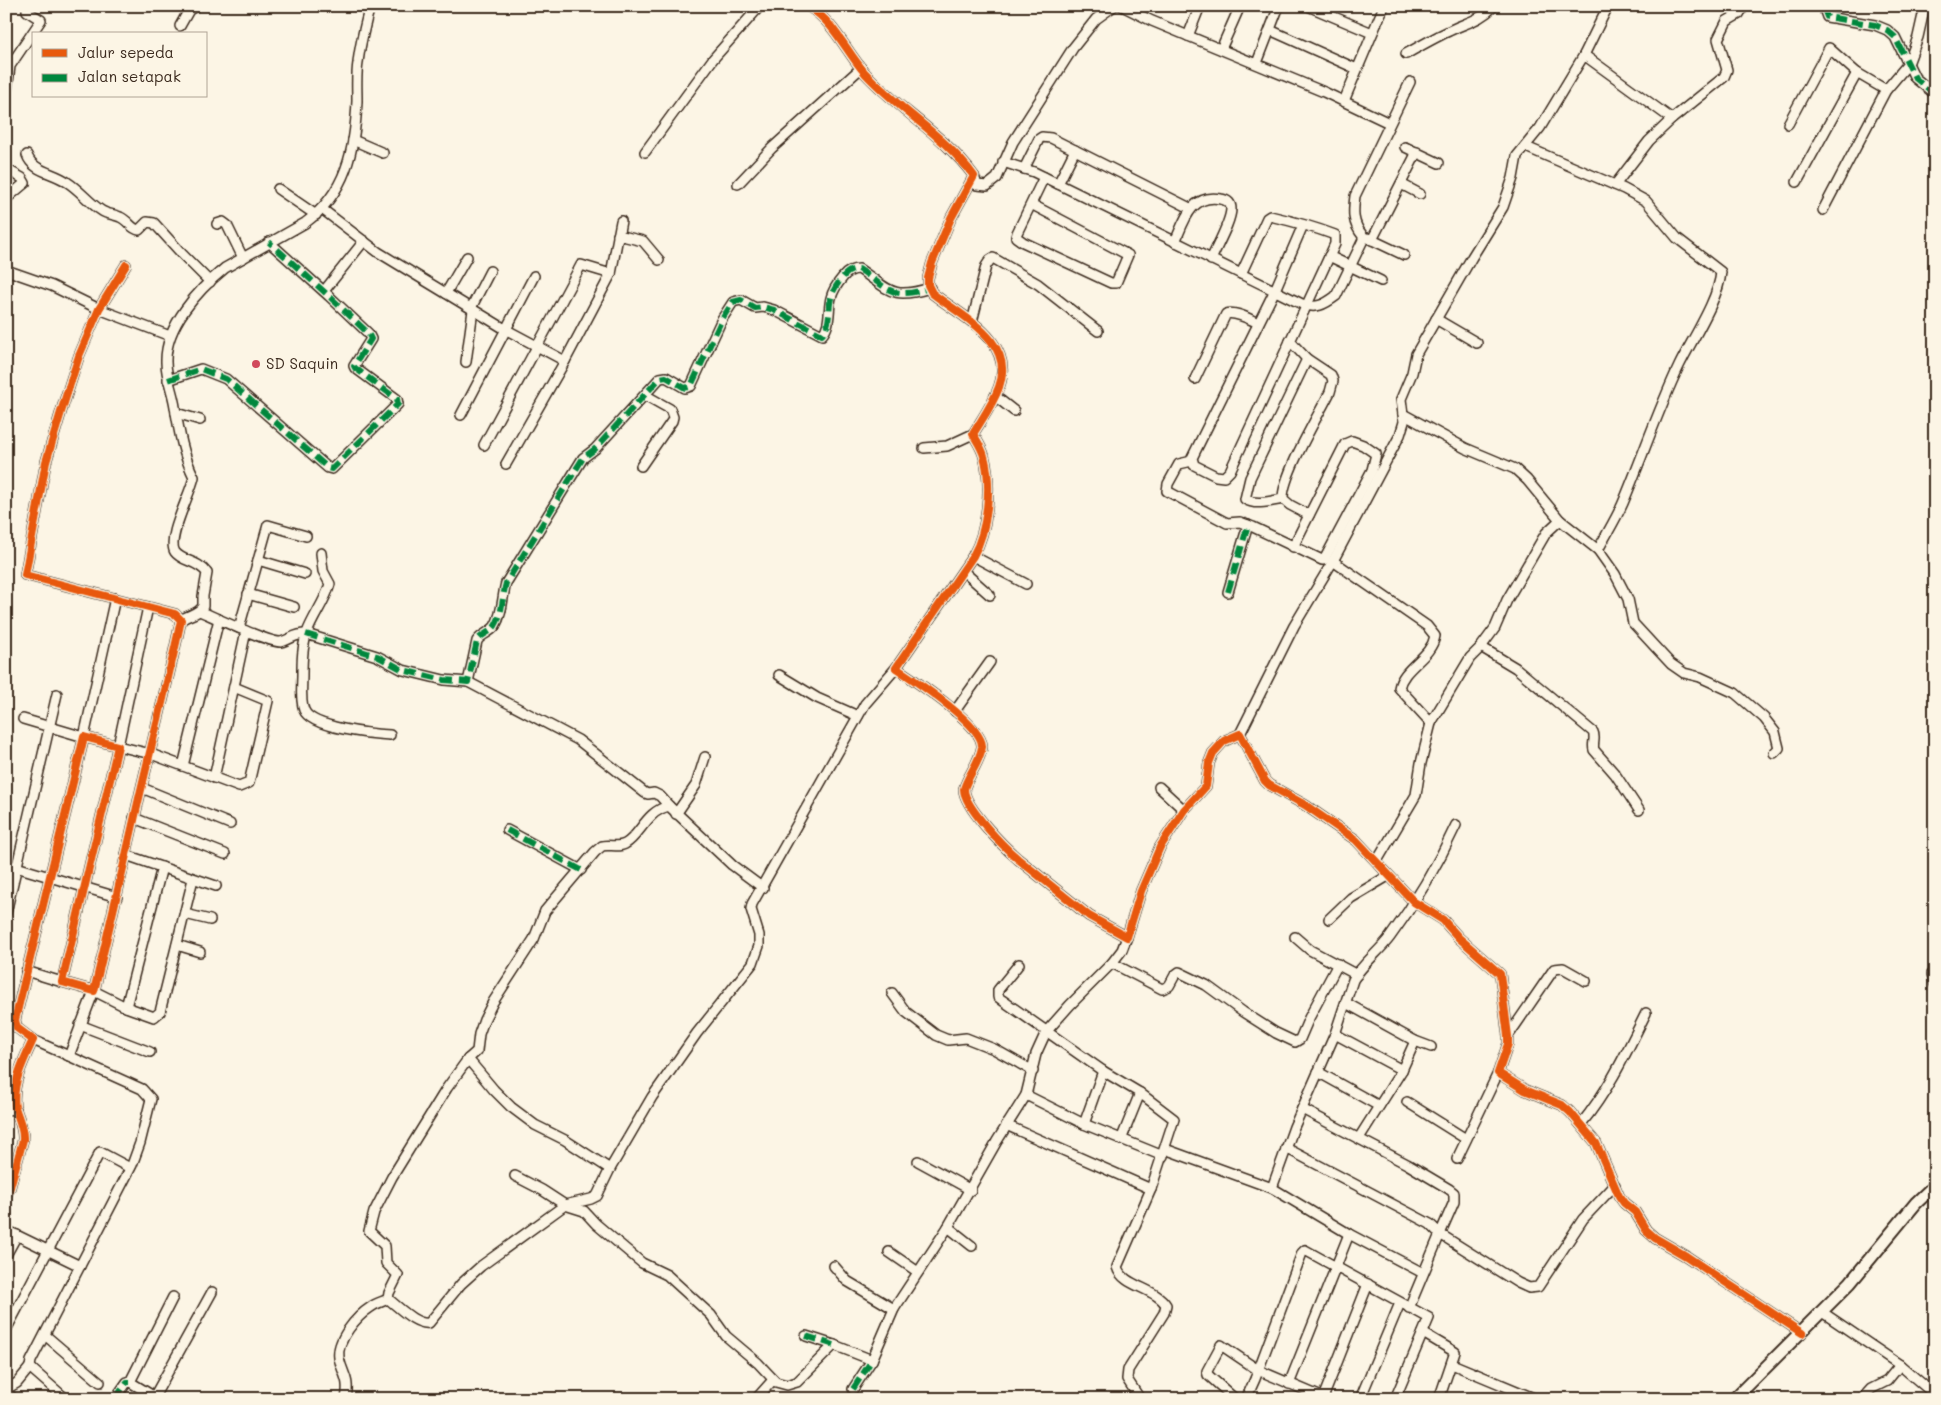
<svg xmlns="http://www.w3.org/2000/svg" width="1941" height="1405" font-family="Mali,sans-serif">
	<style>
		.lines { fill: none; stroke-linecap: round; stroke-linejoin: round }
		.minor-casing { stroke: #3b2a1e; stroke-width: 12 }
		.tertiary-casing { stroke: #3b2a1e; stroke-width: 15 }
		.minor { stroke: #fcf5e5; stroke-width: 9 }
		.tertiary { stroke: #fcf5e5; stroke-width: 11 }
		.quiet { stroke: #00873e; stroke-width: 6; stroke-dasharray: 12 6; stroke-linecap: butt }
		.cycleway-casing { stroke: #fcf5e5; stroke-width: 11 }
		.cycleway { stroke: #e8590c; stroke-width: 8 }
		.poi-dot { fill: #d1495b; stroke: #fcf5e5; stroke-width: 2 }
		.labels { text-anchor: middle; stroke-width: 4; stroke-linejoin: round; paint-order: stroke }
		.poi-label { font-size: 15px; fill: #3b2a1e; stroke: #fcf5e5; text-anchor: start }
	</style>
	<rect width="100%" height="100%" fill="#fcf5e5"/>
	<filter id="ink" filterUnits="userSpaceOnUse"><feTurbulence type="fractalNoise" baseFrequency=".02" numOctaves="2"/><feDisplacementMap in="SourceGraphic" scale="10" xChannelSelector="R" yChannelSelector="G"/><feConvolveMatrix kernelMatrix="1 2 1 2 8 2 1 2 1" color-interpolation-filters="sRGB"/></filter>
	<g filter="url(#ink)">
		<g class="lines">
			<g class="minor-casing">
				<g id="minor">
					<path d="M808,6C835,23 845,50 865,73C899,110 944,135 974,176L951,218L932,263L928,278V285L932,293C962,317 1016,341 999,387C993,404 982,419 973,434C977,441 982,448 984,456C992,485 988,530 973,556L896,668C914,680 984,726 982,747C980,762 968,775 964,789C964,807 1004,847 1018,859L1089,916L1127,937L1141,891L1160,847L1184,810L1206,786L1209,763L1213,753L1224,741L1240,734L1265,781L1269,785L1305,805L1356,840L1414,902L1443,920L1459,938L1500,974L1508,1036V1044L1498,1073L1525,1090L1562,1105L1570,1112L1596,1143L1619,1196L1624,1203L1635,1212L1646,1230L1655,1238L1686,1256L1802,1333"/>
					<path d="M1122,6L1152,21L1324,92L1389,123"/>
					<path d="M1308,6L1372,33"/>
					<path d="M1823,6L1827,17L1875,25L1887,30L1895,37L1915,78L1935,94"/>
					<path d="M180,26L189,10L196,6"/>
					<path d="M1270,30L1357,69"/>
					<path d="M1188,36L1200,6"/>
					<path d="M1221,49L1240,6"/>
					<path d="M1406,54C1420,46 1434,38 1449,31C1465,23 1481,20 1494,6"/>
					<path d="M1584,55L1672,119"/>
					<path d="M1257,63L1279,6"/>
					<path d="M6,99L10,66L41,20L27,11V6"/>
					<path d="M1344,101L1384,6"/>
					<path d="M1788,124L1829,48L1857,73"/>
					<path d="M353,140L383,153"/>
					<path d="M1405,147L1439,163"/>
					<path d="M1526,147L1624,189L1646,201L1677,238L1721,272C1719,299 1691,341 1679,366C1658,410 1642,458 1623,503C1616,519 1606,535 1598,550"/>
					<path d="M645,152L713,59L760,6"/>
					<path d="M27,155C33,172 53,172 67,182C80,190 89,203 102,211C108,215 115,214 120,217C128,220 131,229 139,230L147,222L154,223L183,255L210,282"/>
					<path d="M1003,162L1034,172L1302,304C1316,309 1324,305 1336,296L1363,240V236C1352,223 1353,212 1355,196L1410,82"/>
					<path d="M6,169L22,178L25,183L6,199"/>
					<path d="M1024,169L1039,139L1042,137L1051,138L1190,208"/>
					<path d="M974,176L977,185L987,186L997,178L1013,142L1073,48L1096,19L1114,6"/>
					<path d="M1797,182L1857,73L1886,90"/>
					<path d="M738,184L772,148L861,68"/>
					<path d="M1058,184L1075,150"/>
					<path d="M1401,184L1420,194"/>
					<path d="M1615,185L1649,141L1672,119L1724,77L1727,70L1718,39L1727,21L1739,14L1744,6"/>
					<path d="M278,189L316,215"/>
					<path d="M1031,204L1128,255L1116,283H1111L1023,242L1016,237L1017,233L1044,177"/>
					<path d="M322,209L378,252L505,329L565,361"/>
					<path d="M1823,210L1886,90L1908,64L1918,37L1925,6"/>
					<path d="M217,224L223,222L227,225L243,258"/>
					<path d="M618,235L643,241L659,260"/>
					<path d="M1368,238L1404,255"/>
					<path d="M1372,240L1417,152"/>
					<path d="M1175,242C1184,221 1191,193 1221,199C1227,200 1231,203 1231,209C1231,222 1216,247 1211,260"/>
					<path d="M1329,256L1381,281"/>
					<path d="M6,270L52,286L99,309L170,336"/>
					<path d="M1241,274L1267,218L1270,216C1292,221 1314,227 1335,235V244L1230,471L1224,477L1216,476L1194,465L1192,458L1275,290L1303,225"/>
					<path d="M324,291L364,241"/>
					<path d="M446,293L467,257"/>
					<path d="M471,308L490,271"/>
					<path d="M1436,319L1477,343"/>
					<path d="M972,322L986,266L990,260L993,258L1038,284L1098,331"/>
					<path d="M1290,341L1307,359L1331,375L1333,381L1330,392C1318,416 1282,476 1283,499L1290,505L1309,515"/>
					<path d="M466,362L473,310"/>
					<path d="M1195,379L1226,314C1236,311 1249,319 1258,323"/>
					<path d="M168,380L201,369L226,379L328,468L332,469L398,404L397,399L355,368L354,366L371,339L368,333L329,296L269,242"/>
					<path d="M995,396L1014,411"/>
					<path d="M176,413L200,420"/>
					<path d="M1403,414L1465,448L1515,469L1527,480L1560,520"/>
					<path d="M461,415L534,276"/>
					<path d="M484,445L581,265L611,274"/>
					<path d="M924,448L947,446L973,434"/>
					<path d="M1192,461L1179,464L1168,484L1167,491L1227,523L1240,522L1253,527L1322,560H1324L1372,470L1376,454L1363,445L1352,441L1345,444L1293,547"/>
					<path d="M506,464L565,361L611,274L621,221"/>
					<path d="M641,466L672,421L673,417L670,409L645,395"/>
					<path d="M1283,499C1272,501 1255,506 1245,499L1250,478L1307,359"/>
					<path d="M321,553L323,571L330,584C325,602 313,616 307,633C302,646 302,662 302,675C302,686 300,700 304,710C311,728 372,734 390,735"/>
					<path d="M973,556L1026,584"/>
					<path d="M258,560L305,574"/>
					<path d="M1333,561L1427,626L1435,636C1431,658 1403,667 1399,688L1431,723"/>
					<path d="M963,571L990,595"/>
					<path d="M1228,592L1248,525"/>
					<path d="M248,594L294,607"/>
					<path d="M148,607L118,746L151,754L239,787L249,783L268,701L234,687"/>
					<path d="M200,611C214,617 269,643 281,642C290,640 296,633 306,634L377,656L403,670L444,680L468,682L578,740L645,793L648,794L654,793L660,796L669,806"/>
					<path d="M181,620C189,614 198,615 203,606V596L207,573C198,560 182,562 175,552C166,539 191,493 194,477C183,455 179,431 175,407C173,392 166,378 166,362C165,326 198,290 225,268L305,223C346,193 355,150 357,101C357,88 356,75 358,63C360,43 365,25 370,6"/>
					<path d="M239,628L268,525L306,536"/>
					<path d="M1481,647L1516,668L1593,732C1596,738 1592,744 1594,750L1615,774L1639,810"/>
					<path d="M779,675L817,698L858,716"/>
					<path d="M468,682L477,641C481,634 490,633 495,626C503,613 502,597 506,583L583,458L595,449L660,378L666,377L685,388L691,386L722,319L733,302L741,300L755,308L763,307L774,310L822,335C831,326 828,309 831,298C833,290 837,284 843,277C847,272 852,269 859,269C890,290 891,300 930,288"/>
					<path d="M955,711L990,662"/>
					<path d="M23,719L84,737L115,598"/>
					<path d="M1240,734L1294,626L1333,561L1400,435L1404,422L1401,399L1412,373L1416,354L1472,257L1503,207L1513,178L1517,156L1540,128L1584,55L1608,6"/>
					<path d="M183,766L219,619"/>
					<path d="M214,778L246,631"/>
					<path d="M1159,787L1184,810"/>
					<path d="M142,788L230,824"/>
					<path d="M676,814L696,785L705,757"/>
					<path d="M134,818L225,854"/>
					<path d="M507,830L581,870"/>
					<path d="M126,855L216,886"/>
					<path d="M1377,861L1416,795L1421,763L1431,723L1470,658L1481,647L1495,628L1507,600L1546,533L1560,520L1598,550L1615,574L1628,599L1633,623L1657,649L1671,664L1684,673L1700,677L1735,693L1764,718L1775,732L1779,748L1774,753"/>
					<path d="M6,864L117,897"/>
					<path d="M6,913L57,694"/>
					<path d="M185,914L210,920"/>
					<path d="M1329,919L1351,898L1388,876"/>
					<path d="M1295,937L1310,950L1357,975"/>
					<path d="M177,945L200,952"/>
					<path d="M1112,963L1162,989L1169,986L1175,975L1179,972L1206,985L1243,1012L1276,1033L1295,1042L1300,1039L1309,1018L1338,964"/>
					<path d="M1019,964L998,990V997L1002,1000L1103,1071L1140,1093L1174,1119L1151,1189L1117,1267C1122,1286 1156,1288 1166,1305L1164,1313L1128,1370L1127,1379L1140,1399"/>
					<path d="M26,971L62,982"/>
					<path d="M1932,974L1935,984"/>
					<path d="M892,993L906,1012L936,1035L948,1040L966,1038L994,1049L1033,1071"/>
					<path d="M1346,1003L1415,1041L1431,1047"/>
					<path d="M126,1007L162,867"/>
					<path d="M80,1025L150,1052"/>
					<path d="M1335,1034L1402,1070"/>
					<path d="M1508,1036L1554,969L1563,968L1586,981"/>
					<path d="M33,1040L69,1056"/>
					<path d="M468,1059L494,1090L511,1107L535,1125L565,1140L610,1169"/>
					<path d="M1318,1072L1379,1106"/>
					<path d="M1026,1095L1084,1124L1163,1156"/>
					<path d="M1407,1102L1466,1139"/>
					<path d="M6,1110L16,1109"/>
					<path d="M1084,1124L1103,1071"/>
					<path d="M1581,1124C1609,1090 1627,1051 1646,1013"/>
					<path d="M1006,1125L1151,1189"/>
					<path d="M1359,1138L1402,1070L1415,1041"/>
					<path d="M1121,1140L1140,1093"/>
					<path d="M1286,1148L1430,1224L1440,1234L1454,1202V1193L1449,1189L1407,1164L1302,1109"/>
					<path d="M1165,1149L1272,1188L1349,1234L1423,1273"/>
					<path d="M1457,1159L1498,1073"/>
					<path d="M918,1161L971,1190"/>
					<path d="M515,1176L542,1190L565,1205L584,1211L596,1224L642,1263L667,1275L711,1315L726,1336L758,1363L775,1381"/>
					<path d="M1272,1188L1294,1127L1335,1034L1353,980C1362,964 1379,952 1390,937C1416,902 1438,864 1456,825"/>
					<path d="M6,1195L10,1187L23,1140C24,1128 18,1118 15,1107C11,1085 24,1059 33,1040L17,1028L15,1020L84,737L118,746L62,982L94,991C108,934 121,877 134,820C149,753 167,687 181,620L175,614L25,575L46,462L61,412L79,356L99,309L126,265"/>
					<path d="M948,1227L972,1246"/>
					<path d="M6,1230L80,1266"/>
					<path d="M889,1252L918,1272"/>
					<path d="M6,1255L17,1235"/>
					<path d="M834,1266L847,1281L894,1309"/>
					<path d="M388,1299C399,1307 415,1325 429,1323L461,1284L481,1266L565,1205L591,1199L597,1196L610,1169L652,1097L697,1033L753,963L759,946V935L751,909L752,904L865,704L896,668"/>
					<path d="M388,1299L389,1293L398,1275L386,1263L385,1246L369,1231L374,1212L392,1177L447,1088L468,1059L477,1051L479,1034L484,1020L493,1002L534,939L545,911L595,852L602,846C609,844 618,848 625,844C640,836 646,811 669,806L732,865L763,888"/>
					<path d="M1409,1308L1440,1234L1518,1283L1529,1288L1538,1287L1583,1219L1615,1185"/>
					<path d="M1822,1312L1900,1365L1935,1395"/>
					<path d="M6,1330L100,1152L130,1168"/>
					<path d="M1423,1333L1455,1352L1439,1399"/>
					<path d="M45,1335L100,1382"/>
					<path d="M806,1336L834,1345"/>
					<path d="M1452,1364L1536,1399"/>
					<path d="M130,1382L158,1399"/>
					<path d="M1289,1384L1349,1234"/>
					<path d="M6,1389L17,1383L30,1367"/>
					<path d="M853,1389L872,1360L894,1309L948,1227L997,1141L1026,1095L1036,1054L1046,1032L1070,1005L1112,963L1122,950L1127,937"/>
					<path d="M6,1392L14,1399"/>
					<path d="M154,1397L212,1292"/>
					<path d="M1323,1398L1368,1284"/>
					<path d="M66,1399L34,1371L30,1367L31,1361L132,1165L140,1143L151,1099L142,1089L69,1056L94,991L126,1007L154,1017L160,1012L193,879"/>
					<path d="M115,1399L127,1382H130L173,1297"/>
					<path d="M346,1399C350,1378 343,1376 339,1358C336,1340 357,1316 371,1307C376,1303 382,1302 388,1299"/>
					<path d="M756,1399L772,1381L787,1385L797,1382L834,1345L872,1360"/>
					<path d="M1235,1399L1208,1375L1207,1371L1221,1345L1258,1370L1326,1399"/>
					<path d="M1246,1399L1255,1379L1302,1253L1305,1250L1429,1318L1395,1399"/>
					<path d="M1360,1399L1400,1303"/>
					<path d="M1862,1399L1871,1389L1887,1381L1900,1365"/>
				</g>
			</g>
			<g class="tertiary-casing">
				<path id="tertiary" d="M1734,1399L1850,1283L1916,1203L1935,1185"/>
			</g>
			<use href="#minor" class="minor"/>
			<use href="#tertiary" class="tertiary"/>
			<g class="quiet">
				<path d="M1823,6L1827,17L1875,25L1887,30L1895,37L1915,78L1935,94"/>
				<path d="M168,380L201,369L226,379L328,468L332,469L398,404L397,399L355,368L354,366L371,339L368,333L329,296L269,242"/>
				<path d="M1228,592L1248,525"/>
				<path d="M306,634L377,656L403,670L444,680L468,682L477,641C481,634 490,633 495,626C503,613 502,597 506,583L583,458L595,449L660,378L666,377L685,388L691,386L722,319L733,302L741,300L755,308L763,307L774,310L822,335C831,326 828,309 831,298C833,290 837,284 843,277C847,272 852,269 859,269C890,290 891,300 930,288"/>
				<path d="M507,830L581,870"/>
				<path d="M806,1336L834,1345"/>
				<path d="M853,1389L872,1360"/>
				<path d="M115,1399L127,1382H130"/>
			</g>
			<g class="cycleway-casing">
				<g id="cycleway">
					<path d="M808,6C835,23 845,50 865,73C899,110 944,135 974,176L951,218L932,263L928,278V285L932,293C962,317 1016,341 999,387C993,404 982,419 973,434C977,441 982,448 984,456C992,485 988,530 973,556L896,668C914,680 984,726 982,747C980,762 968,775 964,789C964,807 1004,847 1018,859L1089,916L1127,937L1141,891L1160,847L1184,810L1206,786L1209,763L1213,753L1224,741L1240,734L1265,781L1269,785L1305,805L1356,840L1414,902L1443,920L1459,938L1500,974L1508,1036V1044L1498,1073L1525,1090L1562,1105L1570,1112L1596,1143L1619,1196L1624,1203L1635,1212L1646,1230L1655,1238L1686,1256L1802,1333"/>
					<path d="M6,1195L10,1187L23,1140C24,1128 18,1118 15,1107C11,1085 24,1059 33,1040L17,1028L15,1020L84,737L118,746L62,982L94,991C108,934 121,877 134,820C149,753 167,687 181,620L175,614L25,575L46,462L61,412L79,356L99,309L126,265"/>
				</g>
			</g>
			<use href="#cycleway" class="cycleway"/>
		</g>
	</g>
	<circle class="poi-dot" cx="256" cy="364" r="5"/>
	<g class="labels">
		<g class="poi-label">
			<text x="266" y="369">SD Saquin</text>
		</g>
	</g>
	<rect width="1941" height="1405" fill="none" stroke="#fcf5e5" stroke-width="25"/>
	<rect x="12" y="12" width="1916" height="1380" fill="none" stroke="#3b2a1e" stroke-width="2" filter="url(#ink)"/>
	<rect x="32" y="32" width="175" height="65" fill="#fcf5e5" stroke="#afa495"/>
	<rect x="42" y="49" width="25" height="8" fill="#e8590c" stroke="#afa495"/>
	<text x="78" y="58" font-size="15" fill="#3b2a1e">Jalur sepeda</text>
	<rect x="42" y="74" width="25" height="8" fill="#00873e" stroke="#afa495"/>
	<text x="78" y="82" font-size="15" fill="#3b2a1e">Jalan setapak</text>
</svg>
